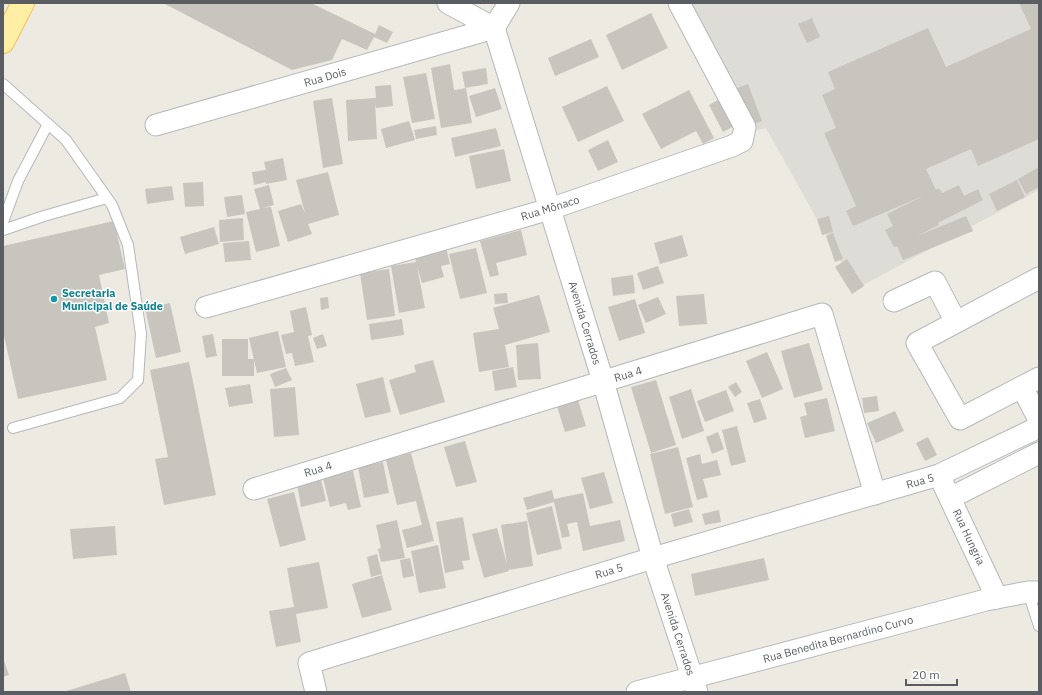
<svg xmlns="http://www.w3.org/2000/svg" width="1042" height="695" font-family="'IBM Plex Sans',sans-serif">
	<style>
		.industrial { fill: #dedcd6 }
		.building { fill: #c8c5be }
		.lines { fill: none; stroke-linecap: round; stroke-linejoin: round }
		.lane-casing { stroke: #b4b8bc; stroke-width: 12 }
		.street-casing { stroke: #b4b8bc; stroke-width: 23 }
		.primary-casing { stroke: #f2c355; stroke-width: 24 }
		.lane { stroke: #fff; stroke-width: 10 }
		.street { stroke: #fff; stroke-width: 21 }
		.primary { stroke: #ffefa4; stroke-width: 22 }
		.culture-dot { fill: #0f9aa8; stroke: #fff; stroke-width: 1.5 }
		.labels { text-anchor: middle; stroke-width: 3; stroke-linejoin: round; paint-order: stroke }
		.street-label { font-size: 11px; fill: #5a5e62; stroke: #fff }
		.culture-label { font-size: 11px; font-weight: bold; fill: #0d838f; stroke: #fff; text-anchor: start }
	</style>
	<rect width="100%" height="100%" fill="#edeae1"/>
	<path class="industrial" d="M674,3H1039V190L856,289L766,128L742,135Z"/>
	<g class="building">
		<path d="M163,3H311L375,34L379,25L393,32L387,43L374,37L367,50L342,39L332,60L292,70Z"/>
		<path d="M1019,3H1039V139L978,166L971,149L926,169L936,190L939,188L942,193L959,185L964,196L978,189L983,200L938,223L939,225L917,236L966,216L973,231L903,260L897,246L894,247L885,230L893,226L887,214L923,196L853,226L846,211L856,206L824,133L836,128L822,95L835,89L828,72L928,28L946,67L1031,29Z"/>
		<path d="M651,13L668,48L622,70L606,35Z"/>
		<path d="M812,18L820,37L807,43L798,24Z"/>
		<path d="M591,39L599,57L555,76L548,58Z"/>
		<path d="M450,64L454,90L466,88L472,123L441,128L431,68Z"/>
		<path d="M486,68L488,84L465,88L462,72Z"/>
		<path d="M426,73L435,119L412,123L403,77Z"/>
		<path d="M748,84L762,121L748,126L735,89Z"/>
		<path d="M391,85L393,106L376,108L375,102L377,139L348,141L346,100L376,98L375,86Z"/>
		<path d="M607,86L624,121L578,142L562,107Z"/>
		<path d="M495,88L502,109L476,117L469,96Z"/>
		<path d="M689,90L714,138L703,144L696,131L661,149L642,114Z"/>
		<path d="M332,98L343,164L323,168L313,101Z"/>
		<path d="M722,98L736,125L723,132L709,105Z"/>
		<path d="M409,121L415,140L386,148L381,129Z"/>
		<path d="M436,126L437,135L416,139L414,130Z"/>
		<path d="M496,128L501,146L455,157L451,138Z"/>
		<path d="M608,140L618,162L598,171L588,150Z"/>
		<path d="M504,149L511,181L476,189L469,156Z"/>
		<path d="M283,158L287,180L266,184V182L254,185L252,172L266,170L264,162Z"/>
		<path d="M1039,167V187L1026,194L1018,179Z"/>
		<path d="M328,172L339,215L308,224L312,234L288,242L278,211L301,204L305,213L296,180Z"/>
		<path d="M1017,180L1025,197L997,211L989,194Z"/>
		<path d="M203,182L204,206L185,207L183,183Z"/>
		<path d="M269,185L274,205L263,208L271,207L280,246L256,252L246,212L260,209L254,189Z"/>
		<path d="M172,186L174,200L147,204L145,189Z"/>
		<path d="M242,195L245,214L227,217L224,197Z"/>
		<path d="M829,216L833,232L822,235L817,219Z"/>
		<path d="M243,218L244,240L220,242L219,220Z"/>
		<path d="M114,221L125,269L99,275L109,323L95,327L107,380L18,399L3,331V246Z"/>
		<path d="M214,227L219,244L185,254L180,237Z"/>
		<path d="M521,230L527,255L496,263L499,275L490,277L480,241Z"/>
		<path d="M833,233L843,259L835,262L826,236Z"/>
		<path d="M682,235L688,256L660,264L654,243Z"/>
		<path d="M249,241L251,260L225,262L223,243Z"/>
		<path d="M445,243L450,264L441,266L444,277L422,283L417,266L425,308L399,313L391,266L416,262L414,253Z"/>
		<path d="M476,248L487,293L460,299L449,254Z"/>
		<path d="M847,259L864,286L852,294L835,267Z"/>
		<path d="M658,266L664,283L643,290L637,273Z"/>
		<path d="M389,269L395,316L367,320L360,273Z"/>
		<path d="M633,275L635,293L613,296L611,278Z"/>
		<path d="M507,293L508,303L495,304L494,294Z"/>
		<path d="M704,294L707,324L679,326L676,296Z"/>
		<path d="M539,295L550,332L505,345L509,367L479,372L473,333L499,329L493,308Z"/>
		<path d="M328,297L329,308L321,310L320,298Z"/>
		<path d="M658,297L666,314L646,323L638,305Z"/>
		<path d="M635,299L645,333L619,341L608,307Z"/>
		<path d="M170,303L181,352L156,358L145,308Z"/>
		<path d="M306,307L312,335L308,336L314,362L295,366L292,353L286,354L281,335L294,332L290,311Z"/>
		<path d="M402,319L404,335L371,340L369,324Z"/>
		<path d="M278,331L286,367L257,373L249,338Z"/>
		<path d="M213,334L217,356L206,358L202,336Z"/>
		<path d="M323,334L327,346L317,349L313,338Z"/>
		<path d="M222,339H248V359H254V376H222Z"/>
		<path d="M538,343L541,379L518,380L516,345Z"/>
		<path d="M809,343L823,390L794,398L781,351Z"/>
		<path d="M767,352L783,389L762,398L746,361Z"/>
		<path d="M433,360L445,402L400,415L389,380L416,372L414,365Z"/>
		<path d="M189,362L216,495L164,505L155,459L168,457L150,370Z"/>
		<path d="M513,367L517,387L495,391L492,371Z"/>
		<path d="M286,368L292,380L275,387L270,374Z"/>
		<path d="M383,377L391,412L365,418L356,384Z"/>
		<path d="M656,380L676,445L651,453L631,387Z"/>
		<path d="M736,382L742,392L735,397L728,387Z"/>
		<path d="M250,384L253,403L229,407L225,388Z"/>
		<path d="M295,387L299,435L274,437L270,389Z"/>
		<path d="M691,389L704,431L682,439L669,397Z"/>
		<path d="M726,390L734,411L705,422L697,401Z"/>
		<path d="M877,396L879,411L864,413L862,398Z"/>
		<path d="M577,397L586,426L565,432L556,403Z"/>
		<path d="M827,398L835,431L805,438L800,417L807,415L804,403Z"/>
		<path d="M760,399L767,419L754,423L747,403Z"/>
		<path d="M895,411L904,431L876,443L867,423Z"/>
		<path d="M737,426L746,462L731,466L722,430Z"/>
		<path d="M718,432L724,449L712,454L706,437Z"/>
		<path d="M928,437L937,455L925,461L916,443Z"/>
		<path d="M465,441L477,482L456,487L444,447Z"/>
		<path d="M678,447L693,507L665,514L650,454Z"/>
		<path d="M411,453L434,541L407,548L402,530L422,525L416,501L397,505L386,460Z"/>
		<path d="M700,454L702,464L717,460L721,475L703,479L708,497L697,500L686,458Z"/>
		<path d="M383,462L389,493L364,498L358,467Z"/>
		<path d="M353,471L361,507L348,510L346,503L330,507L323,478Z"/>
		<path d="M604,472L613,503L590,509L581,478Z"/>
		<path d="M321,479L326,501L301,507L297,484Z"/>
		<path d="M552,490L554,499L583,493L590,526L620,520L625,541L583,551L577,522L567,524L570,536L562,538L554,502L527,510L523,498Z"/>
		<path d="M294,492L306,540L280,547L267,499Z"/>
		<path d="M552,506L562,549L537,555L526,513Z"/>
		<path d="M689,509L693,522L674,527L671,514Z"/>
		<path d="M719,510L721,522L705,525L702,514Z"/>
		<path d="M463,517L470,560L462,561L464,569L445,573L436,522Z"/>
		<path d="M397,520L405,558L381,562L378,549L381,548L376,525Z"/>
		<path d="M527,521L533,566L508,570L509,571L484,578L472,534L497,528L507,564L501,525Z"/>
		<path d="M115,526L117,555L73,559L70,529Z"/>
		<path d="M438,545L446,588L419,593L411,551Z"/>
		<path d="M377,554L382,574L371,577L367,557Z"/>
		<path d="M410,558L414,576L403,578L400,560Z"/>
		<path d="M764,558L769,580L695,596L691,574Z"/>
		<path d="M319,562L328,608L296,614L301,642L276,647L269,611L294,607L287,568Z"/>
		<path d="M382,575L392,610L362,618L352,584Z"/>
		<path d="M3,658L9,675L3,677Z"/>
		<path d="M125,673L131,692H63Z"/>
	</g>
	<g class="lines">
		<g class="lane-casing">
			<g id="lane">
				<path d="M3,84L66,140L112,205L128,245L141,334L138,380L120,398L13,428"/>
				<path d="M3,222L18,181L48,124"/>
				<path d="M3,230L44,216L107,198"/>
				<path d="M1028,592L1039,626"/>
			</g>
		</g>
		<g class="street-casing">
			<g id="street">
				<path d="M448,3L494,28L603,381L653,558L697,692"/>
				<path d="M156,125L494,28L509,3"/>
				<path d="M1039,278L917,343L960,419L1039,378"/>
				<path d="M894,301L935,282L956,322"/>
				<path d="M206,307L550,209L732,146L742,141L745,127L679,3"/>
				<path d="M1022,387L1039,420"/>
				<path d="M939,475L997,598"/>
				<path d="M254,489L822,314L875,494"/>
				<path d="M950,498L1039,453"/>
				<path d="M316,692L309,663L653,558L939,475L1039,427"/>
				<path d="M637,692L986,600L1028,592H1039"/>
			</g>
		</g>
		<g class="primary-casing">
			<path id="primary" d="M3,42L23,3"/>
		</g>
		<use href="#lane" class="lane"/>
		<use href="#street" class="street"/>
		<use href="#primary" class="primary"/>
	</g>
	<circle class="culture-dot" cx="54" cy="299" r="4"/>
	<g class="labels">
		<g class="street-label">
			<text transform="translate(325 77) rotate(-16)" y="4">Rua Dois</text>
			<text transform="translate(550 208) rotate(-17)" y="4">Rua Mônaco</text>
			<text transform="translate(585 323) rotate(73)" y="4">Avenida Cerrados</text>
			<text transform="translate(628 374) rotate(-17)" y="4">Rua 4</text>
			<text transform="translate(318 469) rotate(-17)" y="4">Rua 4</text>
			<text transform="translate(920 481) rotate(-16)" y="4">Rua 5</text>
			<text transform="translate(969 537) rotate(65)" y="4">Rua Hungria</text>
			<text transform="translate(609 571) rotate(-17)" y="4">Rua 5</text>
			<text transform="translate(678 634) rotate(72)" y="4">Avenida Cerrados</text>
			<text transform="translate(838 639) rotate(-15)" y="4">Rua Benedita Bernardino Curvo</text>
		</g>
		<g class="culture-label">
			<text x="62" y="297">Secretaria<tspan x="62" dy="13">Municipal de Saúde</tspan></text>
		</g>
	</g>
	<rect width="1042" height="695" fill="none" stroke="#5a5e62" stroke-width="8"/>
	<path d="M906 679v6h51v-6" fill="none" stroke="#5a5e62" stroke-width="2"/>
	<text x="912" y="679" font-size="12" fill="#5a5e62" stroke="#ffffff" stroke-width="3" paint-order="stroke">20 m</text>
</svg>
